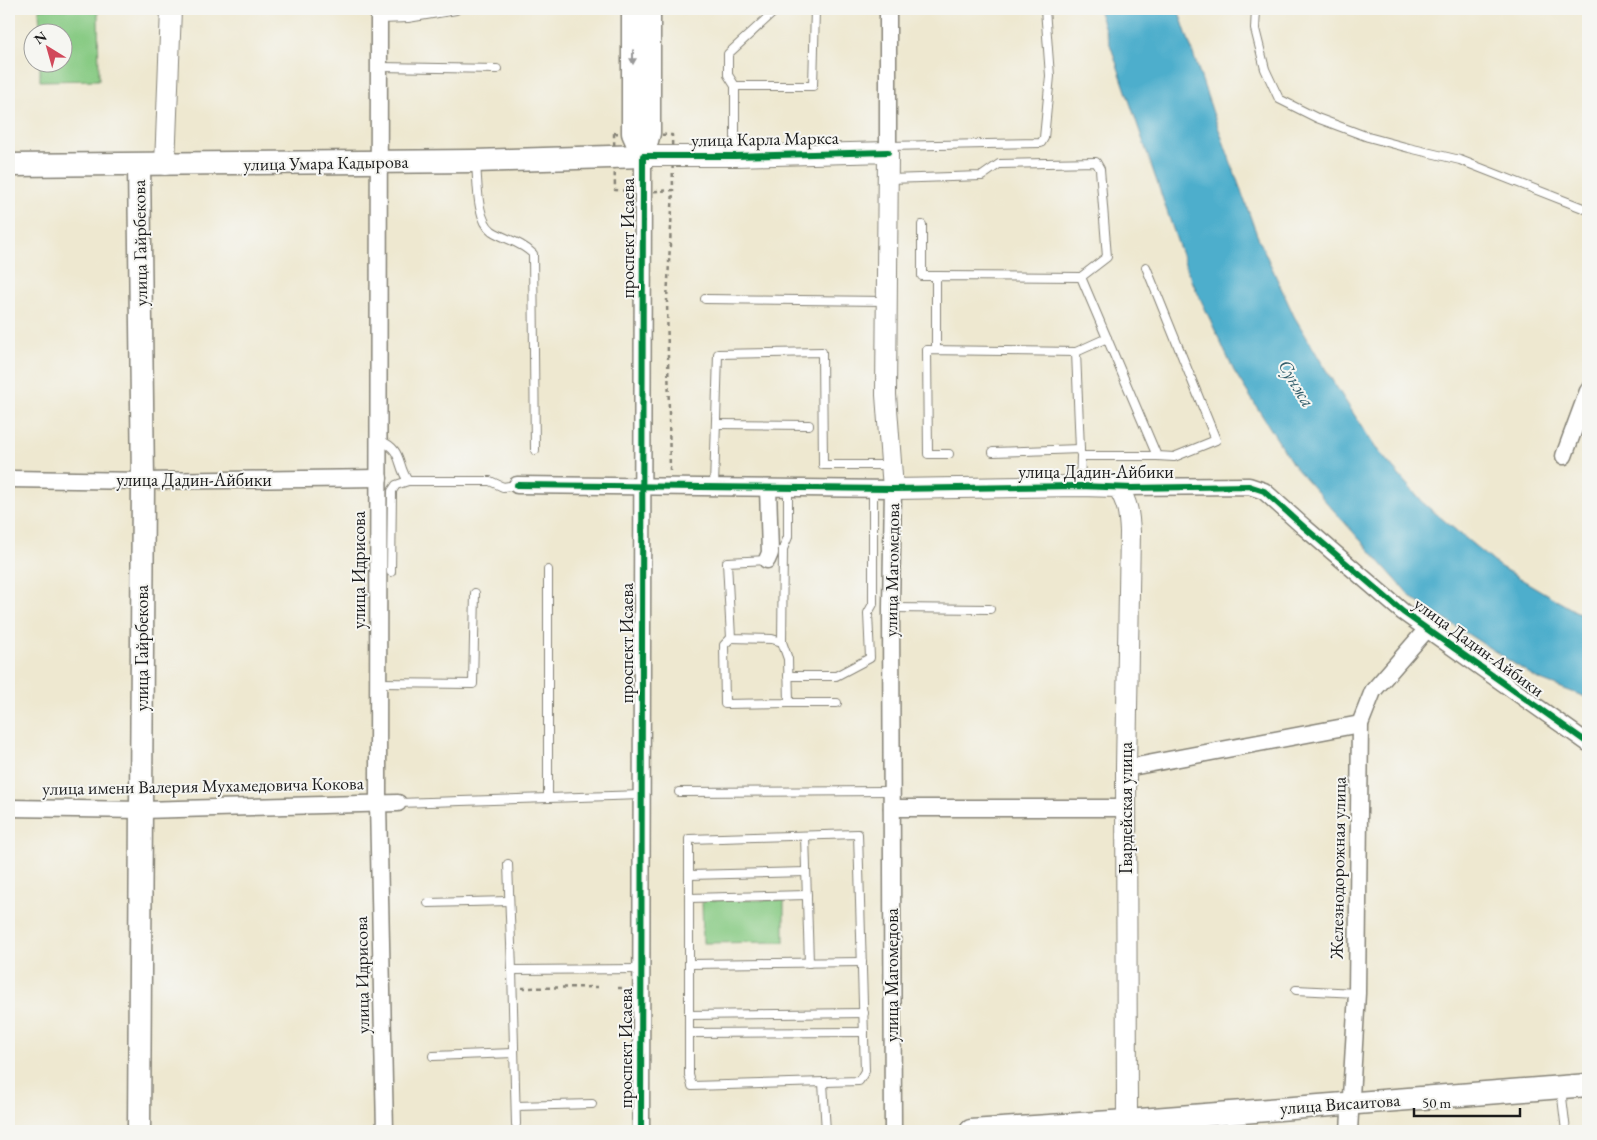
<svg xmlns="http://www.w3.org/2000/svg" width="1597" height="1140" font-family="'EB Garamond',serif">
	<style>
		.green { fill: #87ca83; stroke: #527350 }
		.water { fill: #4daecc; stroke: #346574 }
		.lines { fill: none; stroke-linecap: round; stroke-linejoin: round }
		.service-casing { stroke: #858276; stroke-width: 10 }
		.minor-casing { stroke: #858276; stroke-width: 19 }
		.tertiary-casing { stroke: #858276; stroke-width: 22 }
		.secondary-casing { stroke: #858276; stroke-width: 25 }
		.path { stroke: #858276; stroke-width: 2.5; stroke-dasharray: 4 4; stroke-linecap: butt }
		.service { stroke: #fff; stroke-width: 8 }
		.minor { stroke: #fff; stroke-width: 16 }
		.tertiary { stroke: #fff; stroke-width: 20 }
		.secondary { stroke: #fff; stroke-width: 22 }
		.cycleway-casing { stroke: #f6f6f2; stroke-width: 9 }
		.cycleway { stroke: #00873e; stroke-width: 6 }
		.oneway { fill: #999 }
		.labels { text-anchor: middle; stroke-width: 4; stroke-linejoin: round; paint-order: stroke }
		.street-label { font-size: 18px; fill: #1c1c1c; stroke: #f6f6f2 }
		.water-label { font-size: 19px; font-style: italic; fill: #325e6b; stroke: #f6f6f2 }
	</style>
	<rect width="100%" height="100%" fill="#f6f6f2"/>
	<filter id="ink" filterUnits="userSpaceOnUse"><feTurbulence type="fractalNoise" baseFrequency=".02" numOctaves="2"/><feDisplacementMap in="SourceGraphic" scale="10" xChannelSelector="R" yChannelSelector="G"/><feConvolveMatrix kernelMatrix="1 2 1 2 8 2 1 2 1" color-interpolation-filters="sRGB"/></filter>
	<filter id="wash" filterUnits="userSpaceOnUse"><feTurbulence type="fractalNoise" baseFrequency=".0096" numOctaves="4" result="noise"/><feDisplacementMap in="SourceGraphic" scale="20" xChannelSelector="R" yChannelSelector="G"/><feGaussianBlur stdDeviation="1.12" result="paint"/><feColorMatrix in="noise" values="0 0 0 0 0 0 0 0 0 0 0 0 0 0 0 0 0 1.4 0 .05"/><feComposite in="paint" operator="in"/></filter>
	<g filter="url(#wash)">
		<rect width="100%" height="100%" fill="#eee8d0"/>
		<g class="green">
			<path d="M39,9H98L99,80L40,81V63L62,62V32H40Z"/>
			<path d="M702,900H784V942L703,943Z"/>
		</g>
		<path class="water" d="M1098,9H1178L1213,113L1257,235L1294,316L1332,380L1375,447L1422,502L1499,566L1575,611L1588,616V698L1538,679L1413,599L1294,466L1234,371L1187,270Z"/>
	</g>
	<g filter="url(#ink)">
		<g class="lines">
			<g class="service-casing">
				<g id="service">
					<path d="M1256,9L1255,29L1265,69L1279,99L1317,118L1368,137L1409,148L1460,160L1588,210"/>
					<path d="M380,19L408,18L456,10"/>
					<path d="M380,67L497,69"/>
					<path d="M735,86L728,75V54L777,9"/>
					<path d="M888,146L1041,143L1044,138L1050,76L1045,9"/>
					<path d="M735,154V86H813L815,9"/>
					<path d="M476,164C478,182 476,219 492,231C506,240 520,241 533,254L535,450"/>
					<path d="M889,179L982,176L999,164L1096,162L1100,169L1107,257L1081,277L1157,456H1081L1080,485"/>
					<path d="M922,225V276H936"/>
					<path d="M1146,267L1216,440L1174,457L1157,456"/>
					<path d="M705,299L885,301"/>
					<path d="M936,350V276L1081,277"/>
					<path d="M1076,352L1107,338"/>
					<path d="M716,424L809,425"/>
					<path d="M379,440C404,450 396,464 408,481H490L503,487L517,485"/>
					<path d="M993,452L1080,449V452"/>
					<path d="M949,454H928L927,350L1076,352L1080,449"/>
					<path d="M714,487L718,354L822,352L823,465H890"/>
					<path d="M768,560L727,562L731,638L772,639L782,642"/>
					<path d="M391,572L392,491L396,485L408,481"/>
					<path d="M891,608L990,609"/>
					<path d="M731,638L724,645L725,704L789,703L788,659L782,642L783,549L788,537V488"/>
					<path d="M788,676H836L870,658L868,613L873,604V489"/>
					<path d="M378,683L473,684L475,593"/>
					<path d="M789,703H837"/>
					<path d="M679,792L892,791"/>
					<path d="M548,798V570"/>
					<path d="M398,803L642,795"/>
					<path d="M858,834L865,1071L859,1081L692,1086L689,1075V839Z"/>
					<path d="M805,836L809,963"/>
					<path d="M508,864L512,970"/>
					<path d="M689,875L806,872"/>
					<path d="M689,898L807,895"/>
					<path d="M428,903L509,901"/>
					<path d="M689,964L862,962"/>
					<path d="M1296,990L1357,993"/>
					<path d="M689,1015L864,1013"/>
					<path d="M689,1033L864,1032"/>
					<path d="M433,1056L514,1053"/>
					<path d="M823,1083L826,1131"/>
					<path d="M1561,1089L1566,1131"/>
					<path d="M516,1106L592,1104"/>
					<path d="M516,1124L512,970L641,969"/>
				</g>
			</g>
			<g class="minor-casing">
				<g id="minor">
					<path d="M379,9L378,803L385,1131"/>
					<path d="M888,152V9"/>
					<path d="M1564,456L1588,391"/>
					<path d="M9,479L143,481L379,478"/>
					<path d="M517,485L893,489L891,608L893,1131"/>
					<path d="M1118,487L1249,486L1264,491L1304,527L1403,612L1588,743"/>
					<path d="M767,560L770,553L768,488"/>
					<path d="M1126,768L1360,724"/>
					<path d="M9,808L142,810L398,803"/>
					<path d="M892,808H1126"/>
					<path d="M641,1131L643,156"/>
					<path d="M1349,1131L1357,993L1360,724L1373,691L1427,629"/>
				</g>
			</g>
			<g class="tertiary-casing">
				<g id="tertiary">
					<path d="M643,156H735L888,152L886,395L893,489L1080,486L1118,487C1128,504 1129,513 1130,532L1126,768L1127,1121"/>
					<path d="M165,165L171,9"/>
				</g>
			</g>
			<g class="secondary-casing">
				<g id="secondary">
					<path d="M633,9V133L643,156"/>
					<path d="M643,156L649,133V9"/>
					<path d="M9,165L475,161L643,156"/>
					<path d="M139,165L143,481L139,1131"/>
					<path d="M971,1131L1127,1121L1588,1085"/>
				</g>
			</g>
			<g class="path">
				<path d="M614,133L672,135L673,190L643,192L615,190Z"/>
				<path d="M670,471L667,299L673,190"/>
				<path d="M522,988L598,987"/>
				<path d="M618,988H626"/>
			</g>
			<use href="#service" class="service"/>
			<use href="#minor" class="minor"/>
			<use href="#tertiary" class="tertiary"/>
			<use href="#secondary" class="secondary"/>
			<g class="cycleway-casing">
				<g id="cycleway">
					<path d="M517,485L893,489L1080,486L1132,488L1249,486L1264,491L1304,527L1403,612L1588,743"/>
					<path d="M641,1131L643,156H735L888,152"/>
				</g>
			</g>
			<use href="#cycleway" class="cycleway"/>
		</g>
		<defs><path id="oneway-solid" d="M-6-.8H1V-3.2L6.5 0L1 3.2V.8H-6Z" transform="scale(1.25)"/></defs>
		<use class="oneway" href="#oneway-solid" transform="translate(633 57) rotate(90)"/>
	</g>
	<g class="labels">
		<g class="street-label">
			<text transform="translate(765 139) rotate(-1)" y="6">улица Карла Маркса</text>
			<text transform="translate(326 163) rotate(-1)" y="6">улица Умара Кадырова</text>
			<text transform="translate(628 238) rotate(-90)" y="6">проспект Исаева</text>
			<text transform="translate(140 243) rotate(-91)" y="6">улица Гайрбекова</text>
			<text x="1096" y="478">улица Дадин-Айбики</text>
			<text x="194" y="486">улица Дадин-Айбики</text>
			<text transform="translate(359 570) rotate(-90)" y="6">улица Идрисова</text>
			<text transform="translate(892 570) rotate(-89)" y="6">улица Магомедова</text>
			<text transform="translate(627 643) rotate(-90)" y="6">проспект Исаева</text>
			<text transform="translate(1479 647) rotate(36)" y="6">улица Дадин-Айбики</text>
			<text transform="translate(142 648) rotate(-90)" y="6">улица Гайрбекова</text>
			<text transform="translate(203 786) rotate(-1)" y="6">улица имени Валерия Мухамедовича Кокова</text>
			<text transform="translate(1126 808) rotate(-90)" y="6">Гвардейская улица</text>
			<text transform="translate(1338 868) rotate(-89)" y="6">Железнодорожная улица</text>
			<text transform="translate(362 975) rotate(-91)" y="6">улица Идрисова</text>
			<text transform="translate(892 975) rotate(-90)" y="6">улица Магомедова</text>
			<text transform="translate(626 1048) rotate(-90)" y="6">проспект Исаева</text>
			<text transform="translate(1340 1104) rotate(-4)" y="6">улица Висаитова</text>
		</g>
		<g class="water-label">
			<text transform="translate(1297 383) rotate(59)" y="7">Сунжа</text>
		</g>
	</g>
	<rect width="1597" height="1140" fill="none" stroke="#f6f6f2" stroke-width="30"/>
	<g transform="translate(48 48) rotate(323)"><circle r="24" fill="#f6f6f2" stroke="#9f9f9c"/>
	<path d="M0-4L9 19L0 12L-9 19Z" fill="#d1495b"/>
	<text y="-8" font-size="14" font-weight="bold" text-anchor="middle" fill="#1c1c1c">N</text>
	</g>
	<path d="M1414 1108v8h106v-8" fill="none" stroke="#1c1c1c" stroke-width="2.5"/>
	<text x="1422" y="1108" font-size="15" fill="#1c1c1c" stroke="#f6f6f2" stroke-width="4" paint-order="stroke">50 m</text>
</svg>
